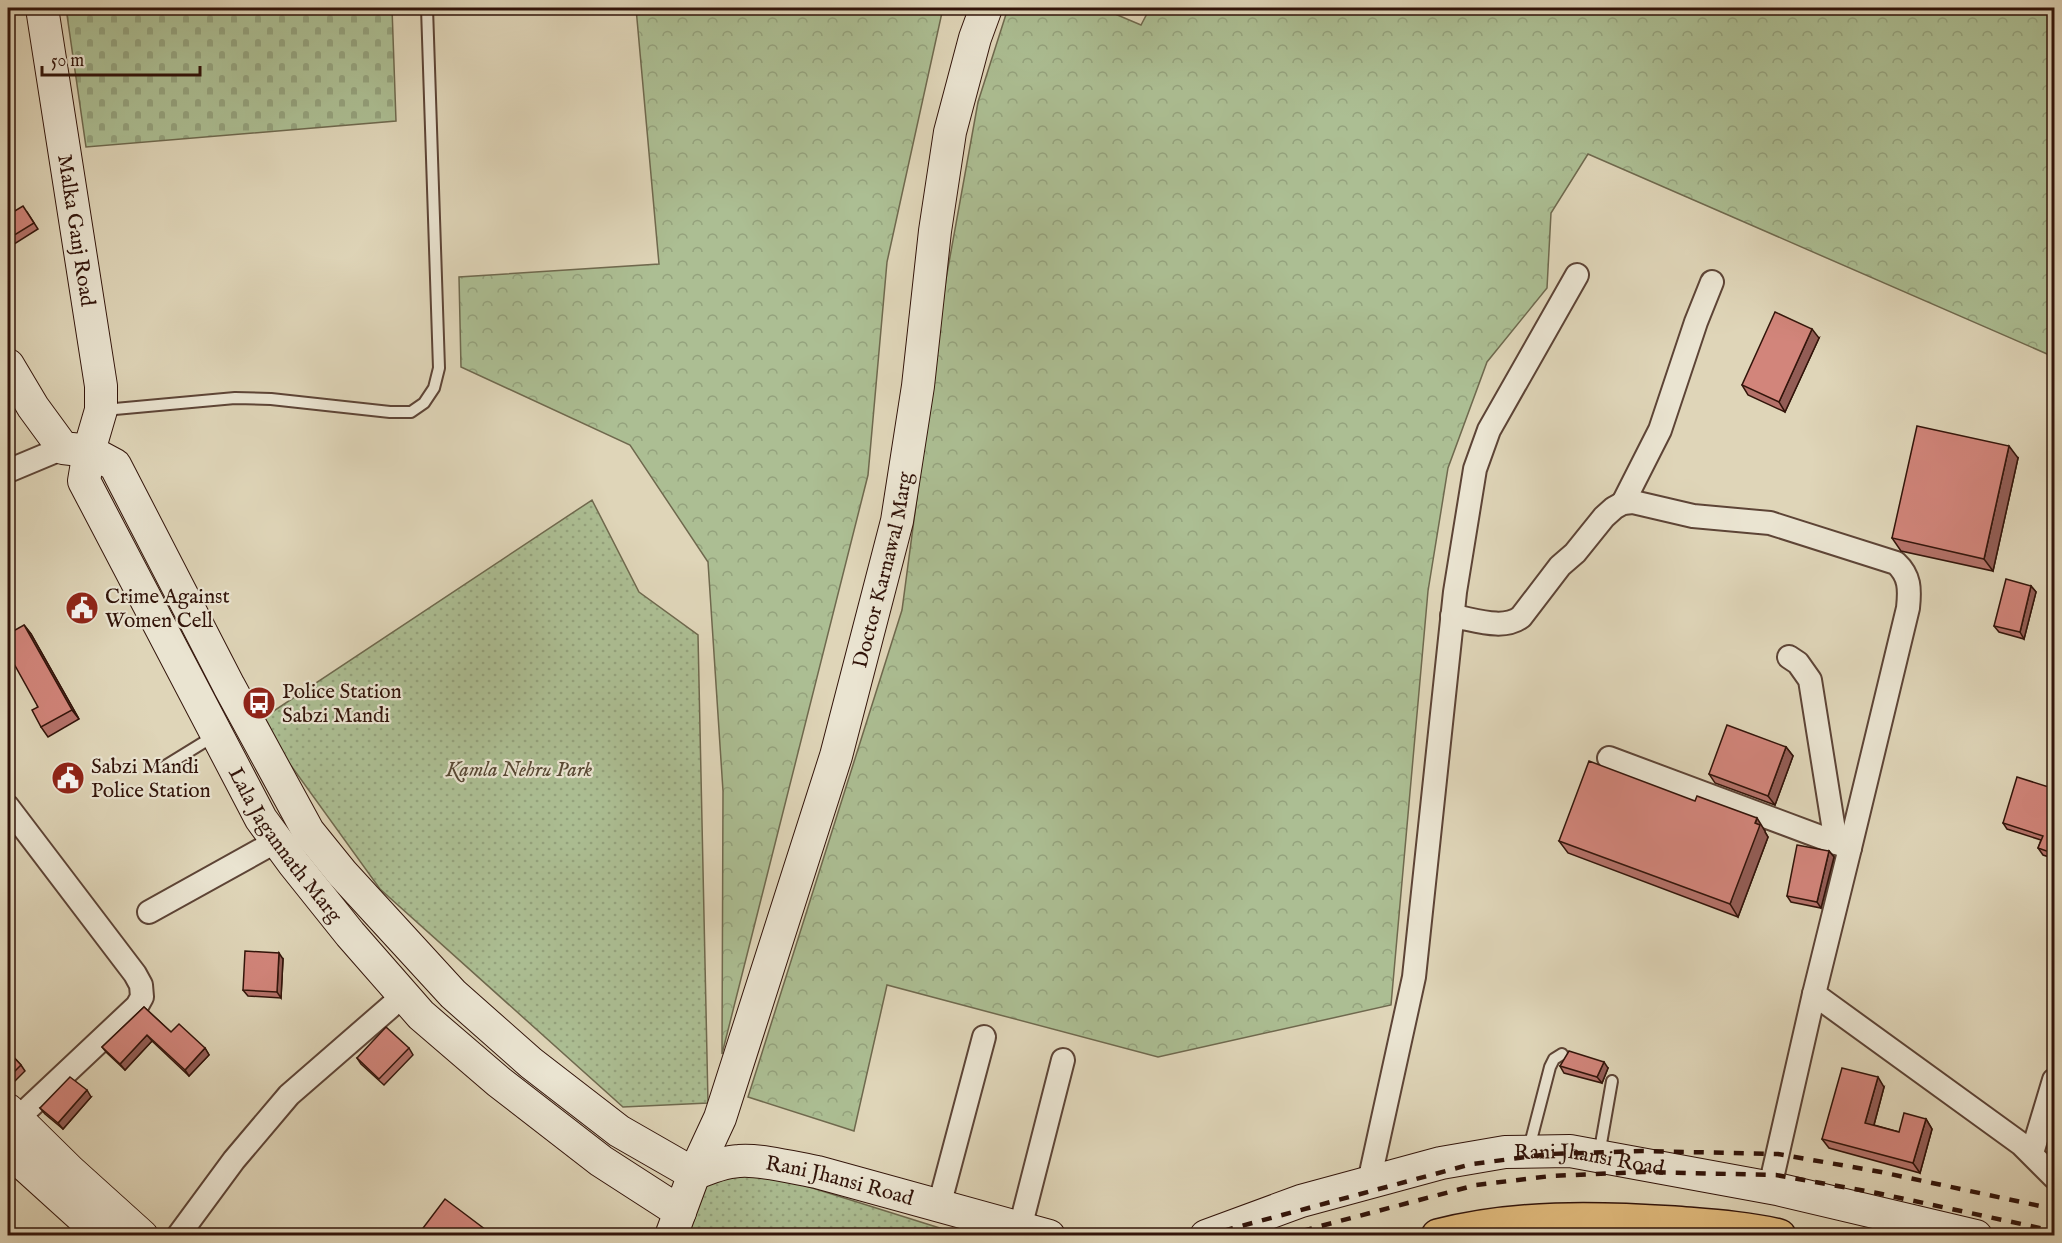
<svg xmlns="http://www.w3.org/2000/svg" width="2062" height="1243" font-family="'IM FELL English',serif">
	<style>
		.forest { fill: url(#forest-crowns); stroke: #6f694e; stroke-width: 1.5 }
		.cemetery { fill: url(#cemetery-stones); stroke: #6f694e; stroke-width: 1.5 }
		.park { fill: url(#park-dots); stroke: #6f694e; stroke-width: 1.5 }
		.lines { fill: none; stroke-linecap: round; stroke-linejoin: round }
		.lane-casing { stroke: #5d4436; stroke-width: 14 }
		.street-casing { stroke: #5d4436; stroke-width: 26 }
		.secondary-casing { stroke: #32140a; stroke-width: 34 }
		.primary-casing { stroke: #32140a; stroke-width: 36 }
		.lane { stroke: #eae4d1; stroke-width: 10 }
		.street { stroke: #eae4d1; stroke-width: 22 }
		.secondary { stroke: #eae4d1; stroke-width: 32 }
		.primary { stroke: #e0ba7c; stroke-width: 33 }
		.rail { stroke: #32140a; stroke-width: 4.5; stroke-dasharray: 10 10; stroke-linecap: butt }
		.wall { fill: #b5726a; stroke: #32140a; stroke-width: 1.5 }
		.shaded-wall { fill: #935d56; stroke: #32140a; stroke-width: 1.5 }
		.building { fill: #d2857b; stroke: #32140a; stroke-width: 1.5 }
		.labels { text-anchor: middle; stroke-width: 4.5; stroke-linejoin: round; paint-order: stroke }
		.street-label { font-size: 21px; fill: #32140a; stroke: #eae4d1 }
		.poi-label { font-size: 21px; fill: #32140a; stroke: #eae4d1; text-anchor: start }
		.park-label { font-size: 21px; font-style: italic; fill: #574733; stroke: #eae4d1 }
	</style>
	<defs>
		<pattern id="forest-crowns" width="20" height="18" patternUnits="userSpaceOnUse" patternTransform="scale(1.5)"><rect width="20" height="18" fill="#acbe93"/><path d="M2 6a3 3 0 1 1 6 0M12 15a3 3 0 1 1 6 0" fill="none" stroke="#94a27d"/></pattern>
		<pattern id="cemetery-stones" width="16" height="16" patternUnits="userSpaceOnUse" patternTransform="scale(1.5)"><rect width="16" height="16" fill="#acbe93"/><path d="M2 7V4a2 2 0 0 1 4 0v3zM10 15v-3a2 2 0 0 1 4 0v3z" fill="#94a27d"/></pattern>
		<pattern id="park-dots" width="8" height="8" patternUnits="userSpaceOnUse" patternTransform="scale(1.5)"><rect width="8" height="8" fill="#acbe93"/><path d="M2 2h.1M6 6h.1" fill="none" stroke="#94a27d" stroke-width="1.8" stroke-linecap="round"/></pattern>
	</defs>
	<rect width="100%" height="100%" fill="#dfd5b8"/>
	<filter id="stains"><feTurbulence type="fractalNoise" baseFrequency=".00333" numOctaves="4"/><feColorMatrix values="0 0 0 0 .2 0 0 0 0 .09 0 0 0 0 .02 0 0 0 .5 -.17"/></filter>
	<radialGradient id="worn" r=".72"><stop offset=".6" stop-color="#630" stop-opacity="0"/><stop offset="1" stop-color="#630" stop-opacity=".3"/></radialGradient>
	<g class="forest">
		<path d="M636,8H943L887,262L868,475L722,1054L723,791L708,562L630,445L461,367L459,277L659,264Z"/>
		<path d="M1008,8H1101L1141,25L1150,8H2054V357L1588,154L1551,213L1547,288L1487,362L1448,468L1428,591L1391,1005L1158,1057L887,985L854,1131L748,1097L902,610L946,279L978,102Z"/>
	</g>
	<path class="cemetery" d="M66,8H392L396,121L86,147Z"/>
	<g class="park">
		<path d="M592,500L639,592L698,635L708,1103L623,1107L380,889L287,760L263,718Z"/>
		<path d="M768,1174L962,1235L678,1236L681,1225L712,1178Z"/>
	</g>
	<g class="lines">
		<g class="lane-casing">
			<g id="lane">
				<path d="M104,410L235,398L271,399L390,412H411L424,403L434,388L439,368L427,8"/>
				<path d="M162,768L214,736"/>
				<path d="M1529,1148L1550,1067L1554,1059L1562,1054"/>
				<path d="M1599,1155L1612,1081"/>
			</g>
		</g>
		<g class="street-casing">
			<g id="street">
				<path d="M8,471L63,448"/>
				<path d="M1623,503L1660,430L1696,322L1712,282"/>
				<path d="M1452,616C1473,619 1503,631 1521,617L1560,566L1575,553L1604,517L1614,508L1623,503L1633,502L1693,516L1770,523L1896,563C1910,576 1910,589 1908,608L1850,848"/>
				<path d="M1789,657L1798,663L1810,680L1836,843"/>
				<path d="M1609,758L1850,848L1814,994L2021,1144L2054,1177"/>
				<path d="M8,807L135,974L141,985L142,997L137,1006L18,1118"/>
				<path d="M149,912L277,841"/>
				<path d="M2032,1153L2054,1080"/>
				<path d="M1369,1182L1414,977L1455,592L1475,469L1489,430L1577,275"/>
				<path d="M1770,1187L1814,994"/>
				<path d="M939,1206L984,1037"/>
				<path d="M1020,1228L1063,1060"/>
				<path d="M178,1236L234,1160L289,1095L404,995"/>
			</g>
		</g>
		<g class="secondary-casing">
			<g id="secondary">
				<path id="s1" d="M42,8L101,386V410L89,451L84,481L261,819L294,864L350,934L421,1015L499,1082L601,1161L680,1212"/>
				<path d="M8,365L33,407L63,448L89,451L115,465L229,686L308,831L342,873L453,994L531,1063L619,1131L694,1174"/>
				<path d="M8,1110L70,1171L142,1236"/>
				<path d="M8,1150L103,1236"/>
				<path id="s2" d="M694,1174C708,1168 723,1162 739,1161C760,1159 795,1168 817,1172L1049,1236"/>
				<path id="s3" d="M671,1236L694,1174L720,1118L836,756L897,521L918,386L935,231L950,132L975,38L986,8"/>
				<path id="s4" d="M1206,1236L1301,1201L1441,1163L1505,1152L1570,1151L1777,1189L1976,1236"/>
			</g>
		</g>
		<g class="primary-casing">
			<path id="primary" d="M1438,1236C1514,1216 1597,1218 1674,1223C1709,1226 1745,1228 1779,1236"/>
		</g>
		<use href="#lane" class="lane"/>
		<use href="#street" class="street"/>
		<use href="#secondary" class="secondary"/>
		<use href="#primary" class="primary"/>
		<g class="rail">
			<path d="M1204,1236L1472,1164L1550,1154L1642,1151L1778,1154L1881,1172L2054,1209"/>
			<path d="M1283,1236L1476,1185L1551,1176L1642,1172L1776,1175L1877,1193L2054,1231"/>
		</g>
	</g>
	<g class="wall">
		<path d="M27,212L38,229L8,248V215Z"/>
		<path d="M1819,338L1785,412L1748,395L1742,385Z"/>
		<path d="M2018,458L1993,571L1901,551L1892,538Z"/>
		<path d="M2031,586L2036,592L2024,639L1999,632L1994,626Z"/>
		<path d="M24,625L31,634L79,719L48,737L41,727Z"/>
		<path d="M1786,747L1793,756L1775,805L1715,783L1709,774Z"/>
		<path d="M2055,789V859L2043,855L2038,848L2041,840L2007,829L2003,823Z"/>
		<path d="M1765,831V832L1768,837L1738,917L1568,853L1559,841Z"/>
		<path d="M1829,851L1834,857L1821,908L1791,902L1787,896Z"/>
		<path d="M283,959L281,998L248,996L243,990Z"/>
		<path d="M144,1007L171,1032L205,1048L209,1055L189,1076L152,1041L125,1070L107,1053L102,1047Z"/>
		<path d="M409,1048L413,1055L384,1085L361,1064L357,1058Z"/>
		<path d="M8,1051L21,1065L25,1071L8,1088Z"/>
		<path d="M1560,1066L1608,1068L1602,1083L1564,1073Z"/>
		<path d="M1884,1087L1874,1125L1899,1132L1926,1119L1932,1129L1920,1173L1829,1148L1822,1139Z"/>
		<path d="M91,1097L63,1129L45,1114L40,1108Z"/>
	</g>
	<g class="shaded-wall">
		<path d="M1812,329L1819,338L1785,412L1779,402Z"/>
		<path d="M2009,446L2018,458L1993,571L1984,559Z"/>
		<path d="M2031,586L2036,592L2024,639L2020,632Z"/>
		<path d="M24,625L31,634L79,719L72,710Z"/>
		<path d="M1786,747L1793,756L1775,805L1768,796Z"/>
		<path d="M1757,818L1765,831V832L1768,837L1738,917L1730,904Z"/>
		<path d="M1829,851L1834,857L1821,908L1817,902Z"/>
		<path d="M279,953L283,959L281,998L277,992Z"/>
		<path d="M147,1035L152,1041L125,1070L120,1064Z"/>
		<path d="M205,1048L209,1055L189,1076L185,1070Z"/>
		<path d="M1604,1062L1608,1068L1602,1083L1597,1077Z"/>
		<path d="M1878,1077L1884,1087L1872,1132L1865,1123Z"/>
		<path d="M87,1090L91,1097L63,1129L58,1123Z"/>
		<path d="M1926,1119L1932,1129L1920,1173L1913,1163Z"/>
	</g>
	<g class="building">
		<path d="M23,206L34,223L8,239V215Z"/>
		<path d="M1775,312L1812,329L1779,402L1742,385Z"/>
		<path d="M1917,426L2009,446L1984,559L1892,538Z"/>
		<path d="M2006,579L2031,586L2020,632L1994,626Z"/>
		<path d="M24,625L72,710L41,727L32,710L38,707L8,653V634Z"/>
		<path d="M1727,725L1786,747L1768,796L1709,774Z"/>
		<path d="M1589,761L1695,801L1697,796L1757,818L1755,823L1760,825L1730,904L1559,841Z"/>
		<path d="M2017,777L2055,789V854L2038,848L2043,836L2003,823Z"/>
		<path d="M1797,845L1829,851L1817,902L1787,896Z"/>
		<path d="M245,951L279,953L277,992L243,990Z"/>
		<path d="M144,1007L171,1032L179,1024L205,1048L185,1070L147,1035L120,1064L102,1047Z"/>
		<path d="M386,1027L409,1048L379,1079L357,1058Z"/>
		<path d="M8,1051L21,1065L8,1078Z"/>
		<path d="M1569,1051L1604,1062L1597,1077L1560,1066Z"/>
		<path d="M1842,1068L1878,1077L1865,1123L1899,1132L1904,1113L1926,1119L1913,1163L1822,1139Z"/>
		<path d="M70,1077L87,1090L58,1123L40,1108Z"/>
		<path d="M445,1199L494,1236H417Z"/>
	</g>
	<defs>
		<g id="civic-disc" transform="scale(1.725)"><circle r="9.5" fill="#8f2418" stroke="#eae4d1"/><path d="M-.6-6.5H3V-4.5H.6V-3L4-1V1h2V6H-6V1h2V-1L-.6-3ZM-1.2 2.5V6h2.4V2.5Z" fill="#fff"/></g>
		<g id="bus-disc" transform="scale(1.725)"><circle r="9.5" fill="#8f2418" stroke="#eae4d1"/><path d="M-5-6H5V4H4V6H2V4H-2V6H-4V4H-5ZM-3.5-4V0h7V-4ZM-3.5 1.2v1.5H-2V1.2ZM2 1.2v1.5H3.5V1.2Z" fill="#fff"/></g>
	</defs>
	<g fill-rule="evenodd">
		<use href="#civic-disc" x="82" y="608"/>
		<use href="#bus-disc" x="259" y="703"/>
		<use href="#civic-disc" x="68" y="778"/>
	</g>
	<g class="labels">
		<g class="street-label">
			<text dy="7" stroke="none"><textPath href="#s1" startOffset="225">Malka Ganj Road</textPath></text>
			<text dy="7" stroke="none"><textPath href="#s3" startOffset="700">Doctor Karnawal Marg</textPath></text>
			<text dy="7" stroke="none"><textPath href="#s1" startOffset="896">Lala Jagannath Marg</textPath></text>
			<text dy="7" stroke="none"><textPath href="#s4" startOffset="396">Rani Jhansi Road</textPath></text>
			<text dy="7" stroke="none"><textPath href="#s2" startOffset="150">Rani Jhansi Road</textPath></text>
		</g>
		<g class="poi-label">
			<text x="105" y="603">Crime Against<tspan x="105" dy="24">Women Cell</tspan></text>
			<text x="282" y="698">Police Station<tspan x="282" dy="24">Sabzi Mandi</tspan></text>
			<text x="91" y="773">Sabzi Mandi<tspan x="91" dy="24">Police Station</tspan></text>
		</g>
		<g class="park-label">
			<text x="519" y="776">Kamla Nehru Park</text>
		</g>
	</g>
	<rect width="2062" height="1243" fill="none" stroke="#dfd5b8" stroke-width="30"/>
	<rect x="9" y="9" width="2044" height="1225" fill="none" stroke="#32140a" stroke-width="3"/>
	<rect x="15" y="15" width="2032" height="1213" fill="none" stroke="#32140a" stroke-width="1.5"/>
	<path d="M42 66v9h158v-9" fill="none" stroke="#32140a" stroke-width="3"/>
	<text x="51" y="66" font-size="18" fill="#32140a" stroke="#eae4d1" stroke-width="4.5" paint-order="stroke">50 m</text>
	<rect width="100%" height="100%" filter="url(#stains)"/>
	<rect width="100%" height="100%" fill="url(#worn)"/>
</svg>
